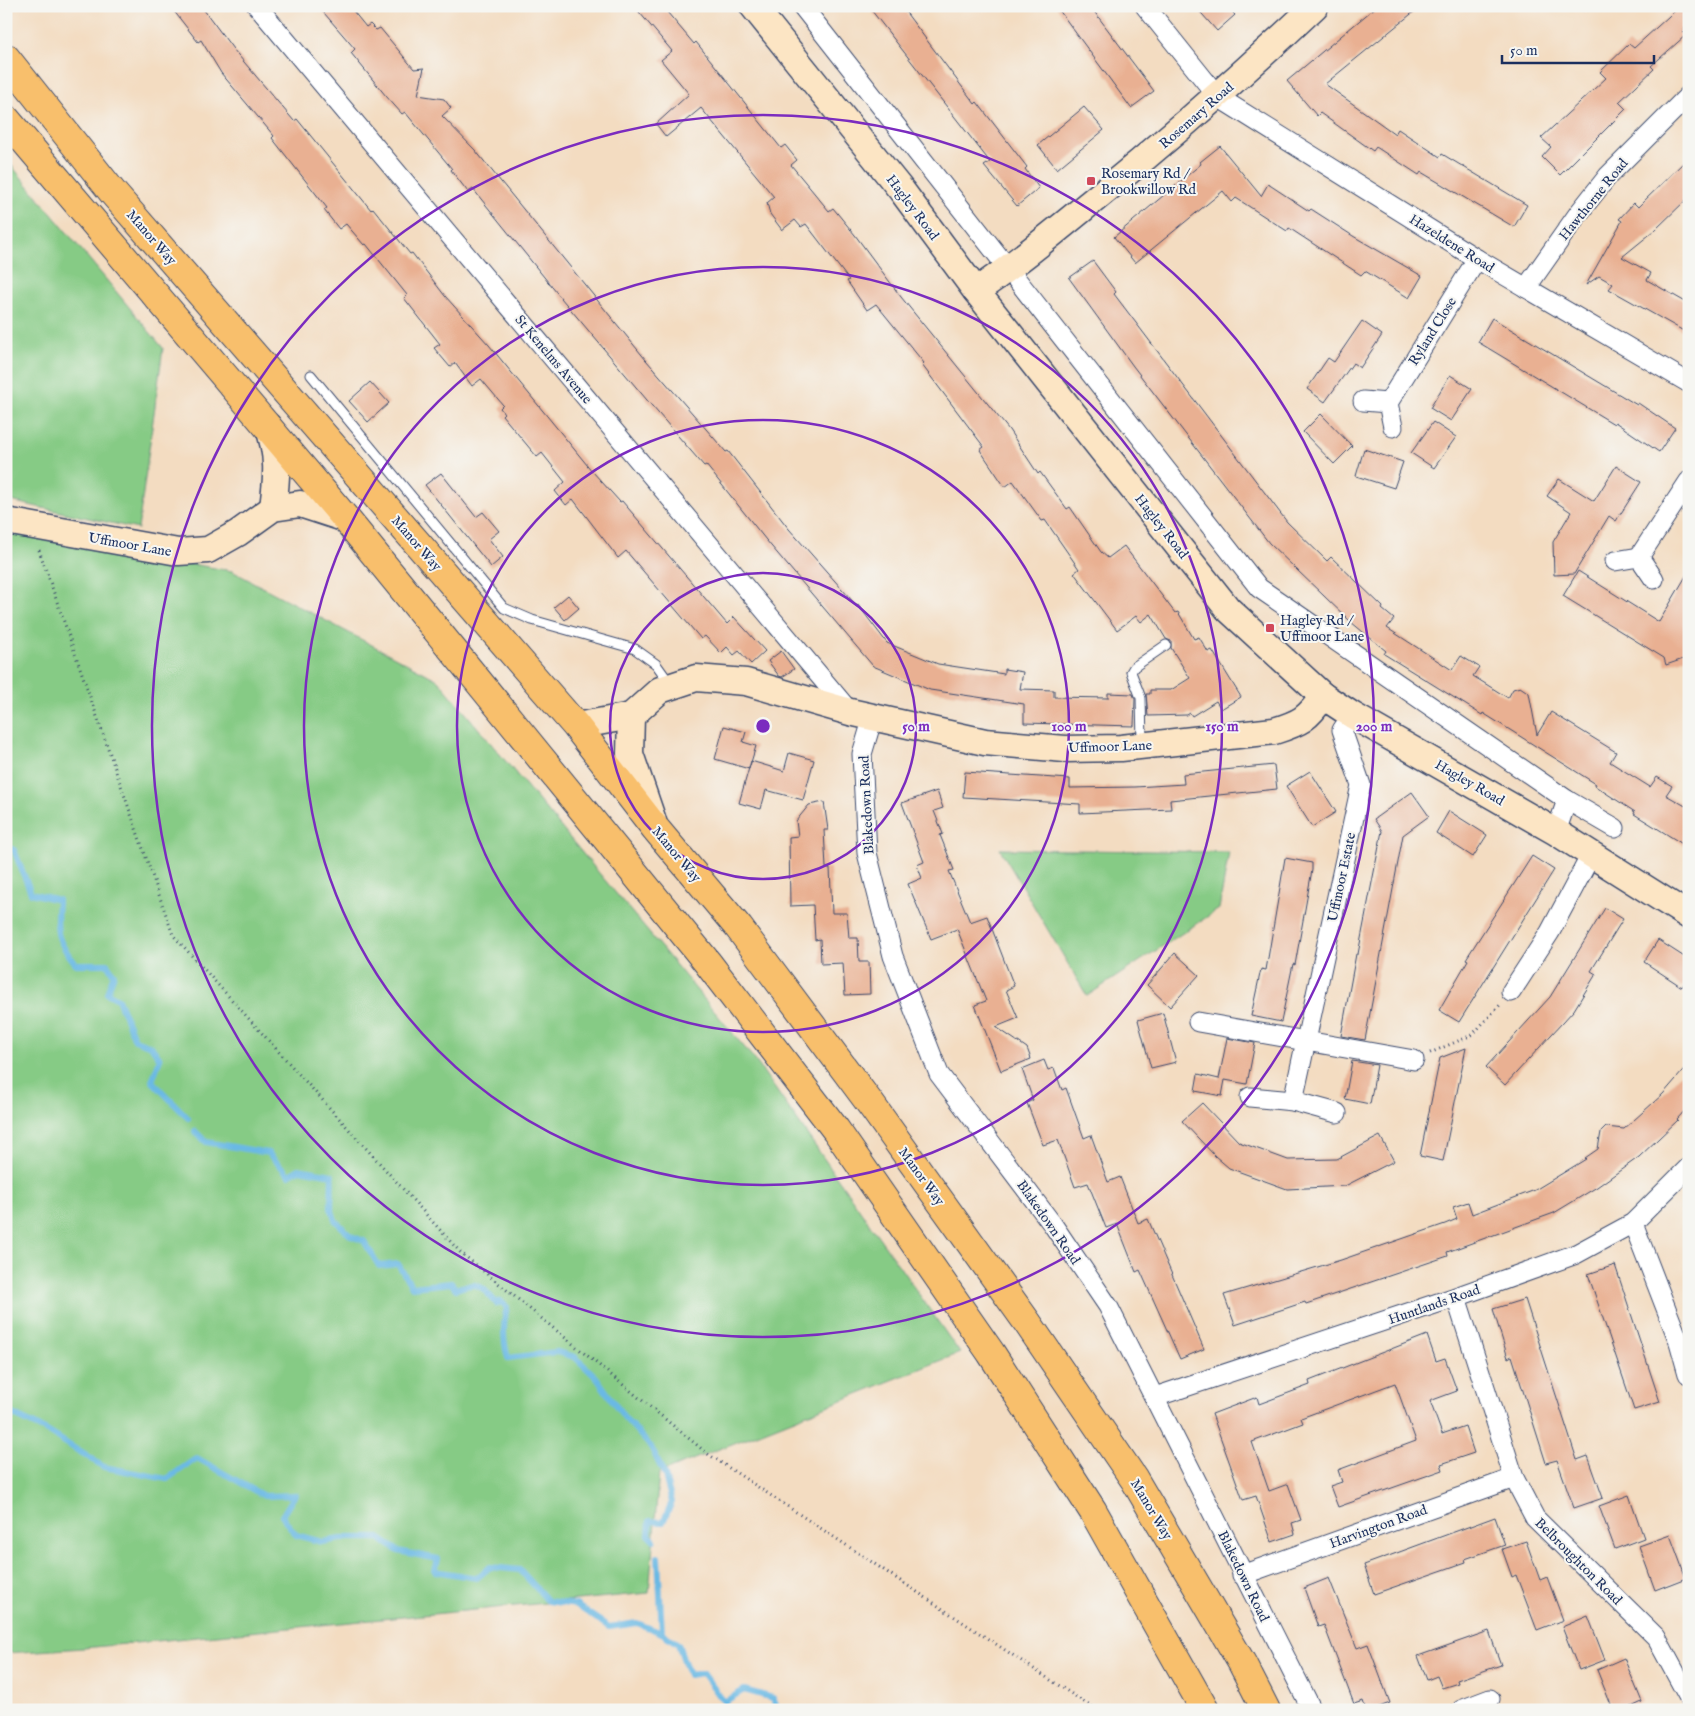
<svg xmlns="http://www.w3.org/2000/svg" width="1695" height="1716" font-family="'IM FELL English',serif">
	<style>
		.green { fill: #86cb85; stroke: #507d72 }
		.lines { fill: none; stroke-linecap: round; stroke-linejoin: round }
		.stream { stroke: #6ab9e4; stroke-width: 6 }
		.building { fill: #e9b092 }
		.lane-casing { stroke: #3b496d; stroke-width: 11 }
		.street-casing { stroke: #3b496d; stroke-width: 21 }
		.secondary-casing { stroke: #3b496d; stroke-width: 29 }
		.highway-casing { stroke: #3b496d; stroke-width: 30 }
		.path { stroke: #3b496d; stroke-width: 3; stroke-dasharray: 1 4; stroke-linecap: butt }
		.lane { stroke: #fff; stroke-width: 9 }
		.street { stroke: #fff; stroke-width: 19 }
		.secondary { stroke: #fce5c4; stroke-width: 26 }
		.highway { stroke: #f8bf6c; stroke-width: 28 }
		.ring { fill: none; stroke: #7b2cbf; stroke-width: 2.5 }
		.poi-dot { fill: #d1495b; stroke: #f6f6f2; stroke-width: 2 }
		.labels { text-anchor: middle; stroke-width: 4; stroke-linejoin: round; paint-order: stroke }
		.street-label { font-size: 14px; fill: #1b2f5e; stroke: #f6f6f2 }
		.poi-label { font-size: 14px; fill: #1b2f5e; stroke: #f6f6f2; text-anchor: start }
		.centre { fill: #7b2cbf; stroke: #f6f6f2; stroke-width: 2.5 }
		.ring-label { font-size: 15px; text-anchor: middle; font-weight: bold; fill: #7b2cbf; stroke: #f6f6f2; stroke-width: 4; stroke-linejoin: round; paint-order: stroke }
	</style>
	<rect width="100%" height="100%" fill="#f6f6f2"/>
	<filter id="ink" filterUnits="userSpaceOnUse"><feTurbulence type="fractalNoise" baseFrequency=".02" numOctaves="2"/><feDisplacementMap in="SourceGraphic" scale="10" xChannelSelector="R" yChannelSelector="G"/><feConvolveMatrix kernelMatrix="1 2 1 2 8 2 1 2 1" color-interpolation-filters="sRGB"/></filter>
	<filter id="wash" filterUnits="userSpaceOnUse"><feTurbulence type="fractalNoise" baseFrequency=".0096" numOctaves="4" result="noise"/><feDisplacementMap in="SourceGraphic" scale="20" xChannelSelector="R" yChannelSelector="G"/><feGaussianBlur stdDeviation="1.12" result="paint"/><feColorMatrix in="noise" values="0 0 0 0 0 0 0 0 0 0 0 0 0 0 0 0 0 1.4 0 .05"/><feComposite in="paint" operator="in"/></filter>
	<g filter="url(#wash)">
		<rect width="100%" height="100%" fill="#f3dcc1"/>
		<g class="green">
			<path d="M6,159L163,348L138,529L6,500Z"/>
			<path d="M6,532L232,571L438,680L755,1060L960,1353L659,1473L649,1593L84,1648L6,1653Z"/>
			<path d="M1000,849L1229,852L1219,909L1087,996Z"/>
		</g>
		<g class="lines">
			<g class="stream">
				<path d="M6,847L14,850L31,893L58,900C56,933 55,939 76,964H107L114,974L107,993L118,999L135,1040L151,1046L160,1059L152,1081L188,1118"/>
				<path d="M195,1131L206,1142L268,1153L289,1175L299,1169L332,1175L331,1208L335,1220L351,1236L364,1241L379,1266L398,1264L412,1287L451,1283L456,1289C480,1280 481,1286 497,1304L500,1301L507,1307C502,1325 503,1340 508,1358L557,1352L575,1357L596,1377L624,1417L651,1447L665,1476L672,1502L663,1522L650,1521L649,1535L654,1540"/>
				<path d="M6,1411L47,1431L104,1467L167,1479L197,1458L264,1496L295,1495L282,1516L296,1535L322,1542L348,1538H379L398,1551L438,1559L435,1571L477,1578L490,1567L520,1570L548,1601L576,1605L609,1627L637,1623L662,1633L678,1644L689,1675L703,1673L724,1702L744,1690L773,1698L778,1710"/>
				<path d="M658,1557L662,1633"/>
			</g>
		</g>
		<g id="blocks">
			<g class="building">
				<path d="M170,6H201L233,49L294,121L297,119L371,210L373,208L410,254L412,253L445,296L489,345L592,471L620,502L622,501L727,624L734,617L765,651L751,664L739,651L734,655L727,647L721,653L705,636L701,639L626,551L618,558L573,499L566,505L555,491L565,482L542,453L537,457L502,415L504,413L500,408L503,405L481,379L472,386L455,363L450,367L434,348L440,344L404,298L407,295L366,244L364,245L346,224L339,229L324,210L327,208L272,138L274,136L221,73L201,40L198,42Z"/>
				<path d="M318,6H349L366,27L370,24L376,30L380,28L414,69L424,68L418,95L444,99L451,108L442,116L475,150L646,360L726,452L728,451L789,529L857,606L858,605L887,643L938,664L1004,674V669L1023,672L1020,689L1054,690V697L1108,698V693L1133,694L1135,699L1134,726L1024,723V704L930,690L873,666L766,540L706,465L704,466L652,406L561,298L473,189L468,192L451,170L452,169L405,112L402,114L386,96L351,53L355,49Z"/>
				<path d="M634,6H662L694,44L696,42L781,148L785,145L797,160L791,165L829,211L833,208L855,235L901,297L1009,430L1038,474L1040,472L1067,509L1070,507L1101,552L1108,558L1124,546L1175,613L1178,612L1194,639L1199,637L1208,652L1212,650L1241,697L1221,709L1216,701L1192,716L1190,713L1187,715L1148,716L1146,694H1150V690H1171L1190,678L1171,648V641L1166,639L1151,614L1141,622L1136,616L1117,630L1074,573L1079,569L1045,520L1042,521L1013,481L1005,487L980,450L984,447L922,365L924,363L876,304L867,310L847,281L849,280L806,224L801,227L795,220L782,230L770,214L767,203L774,197L701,108L666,137L656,124L689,94L661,60L672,51Z"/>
				<path d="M868,6H901L975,104L977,102L1027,167L1025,169L1039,188L1017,206L984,166L990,162Z"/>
				<path d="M1056,6H1090L1154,91L1131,108Z"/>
				<path d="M1195,6H1227L1235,15L1217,31Z"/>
				<path d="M1377,6H1421L1325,84L1395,134L1398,129L1440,157L1442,154L1527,205L1514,227L1421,172L1419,175L1376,147L1373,151L1320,113L1317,116L1287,81Z"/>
				<path d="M1680,6H1689V25L1682,31L1686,35L1651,66L1654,69L1619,102L1626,109L1560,175L1542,157L1551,147L1541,138L1606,78L1600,72L1629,44L1634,48Z"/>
				<path d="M1084,107L1104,130L1057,169L1038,145Z"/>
				<path d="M1220,146L1261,196L1268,184L1309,211L1311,209L1353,236L1422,276L1409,298L1365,271L1361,275L1289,228L1287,231L1236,198L1232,202L1223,191L1135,263L1114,237L1201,164L1200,162Z"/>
				<path d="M1689,157V197L1654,231L1622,257L1651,273L1647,280L1689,304V334L1609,289L1613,284L1599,276L1586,285L1622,221L1619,219L1634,203L1638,207Z"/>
				<path d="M1093,261L1116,292L1114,294L1287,522L1327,561L1331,557L1383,607L1382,609L1394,619L1387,628L1452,670L1461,656L1479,667L1473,676L1508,698L1513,689L1520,687L1529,693L1537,735L1551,712L1616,752L1610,762L1650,787L1657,777L1672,786L1666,795L1689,808V848L1634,814L1635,812L1595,786L1596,784L1483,713L1482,715L1384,654L1386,651L1351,622L1269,543L1133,366L1069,278Z"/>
				<path d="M1492,318L1637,405L1638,403L1675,428L1659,452L1615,422L1614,424L1478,342Z"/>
				<path d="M1362,321L1382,335L1360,368L1353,363L1325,402L1307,389L1328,358L1334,362Z"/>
				<path d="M1450,375L1472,389L1451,421L1430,408Z"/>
				<path d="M370,382L389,403L368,422L349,401Z"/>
				<path d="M1321,414L1352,446L1334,464L1303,432Z"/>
				<path d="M1433,422L1456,437L1434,468L1411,453Z"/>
				<path d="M1364,449L1403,462L1394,488L1356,476Z"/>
				<path d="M1616,466L1641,482L1616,521L1609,516L1574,574L1554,575L1553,542L1571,512L1547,496L1559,479L1594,501Z"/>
				<path d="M441,473L476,517L483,512L499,531L489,539L503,557L491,567L425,485Z"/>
				<path d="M1578,571L1659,622L1689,571V657L1666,665L1664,658L1563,596Z"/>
				<path d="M568,595L579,608L565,620L554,607Z"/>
				<path d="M781,651L794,669L782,677L779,676L768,661Z"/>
				<path d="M724,726L746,732L743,742L756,746L749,769L715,759Z"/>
				<path d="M789,753L814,760L803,800L766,790L761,809L739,803L751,761L784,771Z"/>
				<path d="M1274,765L1277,789L1170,800L1171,809L1080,813V804L963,797L965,772L1070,779V788L1135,787L1184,784L1183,774Z"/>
				<path d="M1310,771L1336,812L1312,827L1286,786Z"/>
				<path d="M937,791L943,808L934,811L943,834L940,835L954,870L949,871L970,922L987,916L1014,986L1006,990L1018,1018L996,1027L1027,1048L1031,1059L1001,1071L975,1005L986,1001L957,929L931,939L908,884L922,878L917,865L924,862L902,803Z"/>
				<path d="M1412,792L1429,816L1403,835L1365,1040L1341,1036L1356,954H1358L1382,831L1374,819Z"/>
				<path d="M824,802L828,830H824L826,868H830L832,913H847L849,938H858L859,962H869L870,994L845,995L843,963L821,964L820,939L815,940L813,905L790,906L789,837L798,836L796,821L809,805Z"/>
				<path d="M1449,811L1487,835L1473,857L1436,833Z"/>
				<path d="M1532,856L1554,870L1459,1022L1439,1010L1468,960L1466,959Z"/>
				<path d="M1285,858L1312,863V870L1295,965L1293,964L1281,1022L1251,1016L1261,969L1266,970Z"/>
				<path d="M1605,908L1623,919L1591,971L1596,974L1574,1010L1505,1085L1486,1067L1550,997Z"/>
				<path d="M1658,940L1689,960V977L1682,987L1644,962Z"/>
				<path d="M1175,953L1199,975L1170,1007L1147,985Z"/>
				<path d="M1163,1013L1176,1062L1151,1068L1138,1020Z"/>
				<path d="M1227,1038L1255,1043L1247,1084L1225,1080L1222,1096L1195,1091L1198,1074L1219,1079Z"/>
				<path d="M1466,1048L1443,1161L1420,1156L1440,1058Z"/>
				<path d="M1044,1060L1048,1070L1054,1068L1062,1090L1066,1088L1084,1138L1091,1135L1108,1182L1120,1177L1138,1223L1148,1219L1204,1349L1180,1359L1140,1270L1136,1272L1117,1224L1106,1228L1088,1183L1075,1187L1058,1140L1043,1145L1027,1103L1033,1100L1022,1069Z"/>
				<path d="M1352,1061L1377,1065L1370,1104L1345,1099Z"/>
				<path d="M1689,1064V1106L1677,1119L1678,1120L1639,1157L1597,1187L1554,1213L1447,1252L1448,1256L1306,1304L1305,1302L1235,1325L1224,1295L1341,1260L1445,1224L1457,1219L1453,1207L1468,1202L1472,1214L1535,1190L1586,1159L1585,1158L1598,1149L1601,1132L1606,1127L1624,1129L1663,1094Z"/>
				<path d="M1202,1103L1239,1142L1288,1160L1337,1159L1380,1136L1394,1161L1345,1186L1287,1189L1229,1168L1215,1156L1182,1121Z"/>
				<path d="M1615,1265L1660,1402L1634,1410L1588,1274Z"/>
				<path d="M1525,1299L1577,1460L1588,1456L1603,1498L1574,1508L1557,1460L1546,1463L1512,1356L1508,1358L1493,1309Z"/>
				<path d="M1427,1335L1436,1361L1445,1358L1457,1391L1430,1401L1442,1434L1465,1426L1474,1453L1441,1464L1443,1470L1338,1507L1330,1486L1342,1482L1338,1470L1416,1441L1395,1383L1301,1418L1303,1423L1252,1442L1269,1491L1288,1484L1301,1520L1292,1523L1295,1534L1272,1542L1256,1496L1243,1500L1212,1414L1257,1397L1259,1404L1310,1385L1309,1381Z"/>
				<path d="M1629,1495L1644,1538L1615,1549L1599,1506Z"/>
				<path d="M1495,1517L1505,1545L1465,1559L1466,1562L1374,1594L1364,1565Z"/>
				<path d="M1670,1535L1686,1578L1655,1590L1639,1546Z"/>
				<path d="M1526,1541L1540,1580L1547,1577L1563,1620L1537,1630L1516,1575L1512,1577L1502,1549Z"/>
				<path d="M1329,1578L1357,1648L1368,1644L1390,1703L1371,1710H1366L1363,1701L1354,1704L1324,1625L1318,1627L1304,1588Z"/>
				<path d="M1588,1616L1605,1660L1579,1670L1562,1627Z"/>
				<path d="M1489,1631L1501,1665L1457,1680L1458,1683L1442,1688L1437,1676L1427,1680L1418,1656Z"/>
				<path d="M1624,1658L1642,1702L1625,1710H1613L1597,1670Z"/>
			</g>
		</g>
	</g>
	<g filter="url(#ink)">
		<use href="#blocks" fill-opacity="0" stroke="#3b496d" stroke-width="1"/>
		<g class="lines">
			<g class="lane-casing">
				<g id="lane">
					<path d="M311,375L504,608L532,620L635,649L656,664L671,685"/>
					<path d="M1142,742L1141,698L1131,672L1134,667L1166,645"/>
				</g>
			</g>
			<g class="street-casing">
				<g id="street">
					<path d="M257,6L850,712"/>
					<path d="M802,6L1259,588L1567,800L1615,828"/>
					<path d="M1145,6L1218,97L1477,259L1689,383"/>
					<path d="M1526,288L1578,214L1608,176L1689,95"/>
					<path d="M1363,401L1388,403L1393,427"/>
					<path d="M1388,403L1477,259"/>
					<path d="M1639,557L1689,481"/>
					<path d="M1615,561L1639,557L1654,579"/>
					<path d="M873,717L862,754L867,853L893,956L939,1074L1053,1225L1108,1306L1312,1710"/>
					<path d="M1556,832L1567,800"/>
					<path d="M1511,992L1550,932L1591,855"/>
					<path d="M1198,1022L1414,1060"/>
					<path d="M1250,1097L1293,1101L1337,1113"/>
					<path d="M1293,1101L1361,785L1342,730L1352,715"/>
					<path d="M1633,1223L1679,1342L1688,1374"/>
					<path d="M1456,1297L1514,1478L1535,1518L1656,1637L1689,1698"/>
					<path d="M1155,1397L1456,1297L1576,1254L1633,1223L1689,1167"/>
					<path d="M1242,1575L1514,1478"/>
					<path d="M1461,1710L1490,1699"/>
				</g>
			</g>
			<g class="secondary-casing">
				<g id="secondary">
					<path d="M753,6L902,191L976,291L1228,609L1323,696L1352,715L1556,832L1689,916"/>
					<path d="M976,291C1016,264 1052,234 1090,203C1168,140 1242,75 1315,6"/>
					<path d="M268,426C279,455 277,477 273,508"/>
					<path d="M6,521L178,552L208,550L238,533L273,508L300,504L346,519"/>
					<path d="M631,716L630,754L653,821"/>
					<path d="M576,726L631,716L660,690L696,678L746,682L850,712L985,742L1065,749L1121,748L1274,731C1300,723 1308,719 1323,696"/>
				</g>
			</g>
			<g class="highway-casing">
				<g id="highway">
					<path d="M6,58L114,194L576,726L655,828L739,928L872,1106L1027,1322L1134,1479L1242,1663L1266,1710"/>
					<path d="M6,119L346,519L707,962L836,1130L991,1353L1093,1511L1205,1710"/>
				</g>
			</g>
			<g class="path">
				<path d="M39,550L173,935L460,1252L708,1454L1096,1710"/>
				<path d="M1430,1053L1472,1035L1500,1005"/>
			</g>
			<use href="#lane" class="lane"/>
			<use href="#street" class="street"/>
			<use href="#secondary" class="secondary"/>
			<use href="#highway" class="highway"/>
		</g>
	</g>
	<g class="ring">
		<circle cx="763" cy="726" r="153"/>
		<circle cx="763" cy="726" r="306"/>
		<circle cx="763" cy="726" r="459"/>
		<circle cx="763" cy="726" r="611"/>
	</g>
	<g class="poi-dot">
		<rect x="1086" y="176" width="10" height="10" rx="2.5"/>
		<rect x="1265" y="623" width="10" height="10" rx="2.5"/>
	</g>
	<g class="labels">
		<g class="street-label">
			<text transform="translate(1196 115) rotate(-41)" y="5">Rosemary Road</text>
			<text transform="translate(1593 199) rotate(-51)" y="5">Hawthorne Road</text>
			<text transform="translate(913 207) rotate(53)" y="5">Hagley Road</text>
			<text transform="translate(152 237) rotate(49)" y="5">Manor Way</text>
			<text transform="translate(1452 243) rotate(32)" y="5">Hazeldene Road</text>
			<text transform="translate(1432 331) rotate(-58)" y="5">Ryland Close</text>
			<text transform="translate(554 359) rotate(50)" y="5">St Kenelms Avenue</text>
			<text transform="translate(1162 526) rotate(52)" y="5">Hagley Road</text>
			<text transform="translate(417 543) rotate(49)" y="5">Manor Way</text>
			<text transform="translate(130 544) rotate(10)" y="5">Uffmoor Lane</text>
			<text transform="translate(1110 746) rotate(-2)" y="5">Uffmoor Lane</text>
			<text transform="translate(1470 782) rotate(30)" y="5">Hagley Road</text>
			<text transform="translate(866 805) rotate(-93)" y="5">Blakedown Road</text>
			<text transform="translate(677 854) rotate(50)" y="5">Manor Way</text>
			<text transform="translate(1341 877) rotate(-78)" y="5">Uffmoor Estate</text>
			<text transform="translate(922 1176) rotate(54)" y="5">Manor Way</text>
			<text transform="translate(1049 1222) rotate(55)" y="5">Blakedown Road</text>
			<text transform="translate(1434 1304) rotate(-19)" y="5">Huntlands Road</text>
			<text transform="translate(1152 1509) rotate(59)" y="5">Manor Way</text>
			<text transform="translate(1378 1526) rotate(-20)" y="5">Harvington Road</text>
			<text transform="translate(1579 1561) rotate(45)" y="5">Belbroughton Road</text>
			<text transform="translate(1244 1576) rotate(64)" y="5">Blakedown Road</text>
		</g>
		<g class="poi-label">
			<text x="1101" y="178">Rosemary Rd /<tspan x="1101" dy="16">Brookwillow Rd</tspan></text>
			<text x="1280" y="625">Hagley Rd /<tspan x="1280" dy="16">Uffmoor Lane</tspan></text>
		</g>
	</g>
	<circle cx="763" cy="726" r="8" class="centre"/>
	<g class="ring-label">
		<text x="916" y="731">50 m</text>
		<text x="1069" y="731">100 m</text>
		<text x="1222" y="731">150 m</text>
		<text x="1374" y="731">200 m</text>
	</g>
	<rect width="1695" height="1716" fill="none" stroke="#f6f6f2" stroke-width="25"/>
	<path d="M1502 55v8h152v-8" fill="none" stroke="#1b2f5e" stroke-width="2.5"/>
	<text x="1510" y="55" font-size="15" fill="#1b2f5e" stroke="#f6f6f2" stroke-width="4" paint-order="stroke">50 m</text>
</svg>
